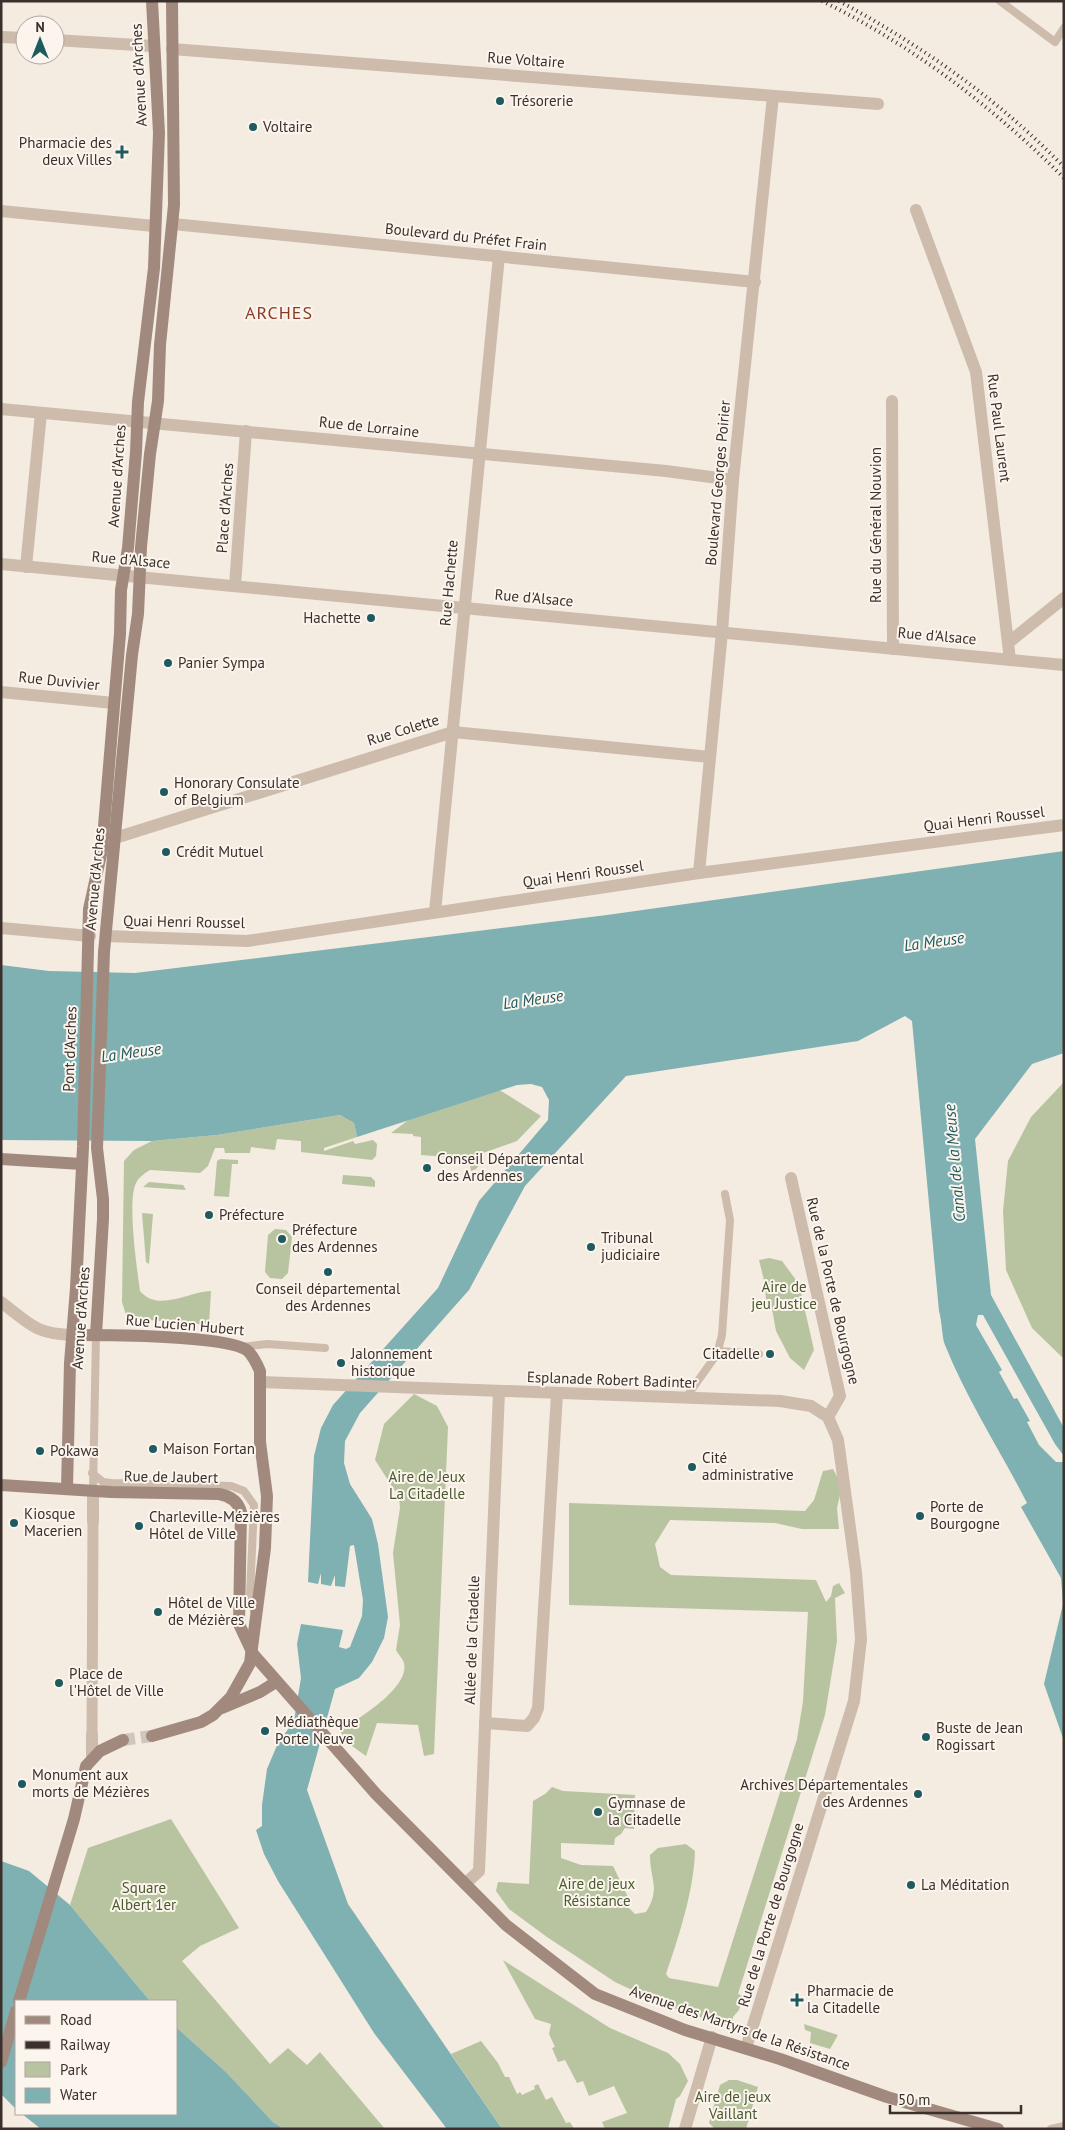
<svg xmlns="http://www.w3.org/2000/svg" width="1065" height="2130" font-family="'PT Sans',sans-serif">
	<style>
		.green { fill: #b8c4a0 }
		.water { fill: #7fb0b2 }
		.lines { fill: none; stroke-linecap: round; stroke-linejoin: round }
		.secondary-tunnel { stroke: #cfc6bd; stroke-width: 12; stroke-dasharray: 12 6; stroke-linecap: butt }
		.service { stroke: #cdbbac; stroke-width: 8 }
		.pedestrian { stroke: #cdbbac; stroke-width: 11 }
		.minor { stroke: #cdbbac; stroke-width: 12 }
		.secondary { stroke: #a18a7d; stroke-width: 12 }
		.rail { stroke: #3b302b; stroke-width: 4; stroke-dasharray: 1 4; stroke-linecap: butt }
		.poi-dot { fill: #1f5a5e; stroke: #fbf5ee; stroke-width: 2 }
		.labels { text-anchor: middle; stroke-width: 4; stroke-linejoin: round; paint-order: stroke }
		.street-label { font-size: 15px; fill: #3b302b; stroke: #fbf5ee }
		.poi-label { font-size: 15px; fill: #3b302b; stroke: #fbf5ee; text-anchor: start }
		.park-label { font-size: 15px; fill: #4a5a2e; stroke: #fbf5ee }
		.water-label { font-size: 16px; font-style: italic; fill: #1f5a5e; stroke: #fbf5ee }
		.quarter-label { font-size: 18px; letter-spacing: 1px; fill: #8c3b22; stroke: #fbf5ee }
	</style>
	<rect width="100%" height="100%" fill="#f4ebe1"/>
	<g class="green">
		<path d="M1064,1082V1359L1032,1328L1006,1270L1003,1211L1008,1161L1031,1117Z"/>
		<path d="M498,1089L541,1116L517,1141L480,1154L481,1163L476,1169L471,1171L470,1165L461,1164L460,1158L421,1155V1137L413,1136V1134L391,1133L411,1118Z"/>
		<path d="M340,1115L354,1123L357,1137L324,1148V1151L353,1141L355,1144L373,1140L377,1144L376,1156L372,1160L301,1152V1141L277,1139L275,1150L251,1147L250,1153H225L224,1148H215L208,1166L200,1173L150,1170C145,1173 139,1177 136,1183C127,1201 137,1269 140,1291C158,1313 190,1291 211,1291L209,1325L135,1319L126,1315L122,1302L124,1161L134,1150L152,1141L217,1135Z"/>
		<path d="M220,1159L238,1160V1164H232L229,1197L214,1196L217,1161Z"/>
		<path d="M343,1175L371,1177L375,1181V1187L342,1184Z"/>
		<path d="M149,1182L183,1185L186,1190L143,1187Z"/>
		<path d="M142,1213L153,1214L149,1264L146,1262Z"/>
		<path d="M275,1229L286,1230L292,1237L288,1273L282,1279L270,1278L265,1272L268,1235Z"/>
		<path d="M769,1258L782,1261L799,1284L814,1350L804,1370L790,1358L776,1331L772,1309L766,1300L765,1284L759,1260Z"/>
		<path d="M414,1394L437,1406L448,1427L434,1754L424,1756L418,1725L377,1723L366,1756L345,1741L340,1730C357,1720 410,1688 404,1663C403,1659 398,1654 396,1650L400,1625L393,1553L400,1508L399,1497L375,1460L384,1424Z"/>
		<path d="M833,1469L842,1486L837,1508L839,1529H802L775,1523L670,1520L655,1544L660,1567L671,1575L816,1580L826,1602L831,1596L833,1586L839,1583L845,1593L835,1598L837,1641L825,1715L738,1994L743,1996L739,2010L733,2017L732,2028L662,2004L615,1982L547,1937L509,1909L496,1891L498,1882L529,1884L533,1801L545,1794L552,1787L563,1791L635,1795L634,1829L625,1828L621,1834L615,1838L614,1845L561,1843V1858L581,1865L613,1866L628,1897V1907L635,1914L646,1912C661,1888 650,1880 650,1855L658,1848L686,1844L695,1851C694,1890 679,1936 666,1974L669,1978L718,1987L797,1739L803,1701L808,1612L569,1605V1503L805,1511L814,1500L823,1471Z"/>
		<path d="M171,1819L239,1928L200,1946L182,1961L270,2064L288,2048L307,2065L320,2052L385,2129H284L273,2122L227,2073L176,2027V2001H150L70,1905L88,1848Z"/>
		<path d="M503,1960L610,2028L668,2053L680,2064L688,2081L680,2096L676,2099L668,2129H605L602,2122L627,2113L614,2086L589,2096L583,2081L577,2083L565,2060L558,2062L552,2048L555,2047L549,2034L551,2024L535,2019Z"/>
		<path d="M804,2024L838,2035L830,2049L810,2043L811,2032L805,2030Z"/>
		<path d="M481,2041L498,2063L505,2077H509L517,2094L520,2092L522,2095L535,2089L534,2086L538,2084L546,2100L552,2097L566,2123L570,2122L574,2129H502L451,2054Z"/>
		<path d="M729,2080H737L758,2087L746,2129H715L709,2123L720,2085Z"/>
	</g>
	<g class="water">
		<path d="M1064,851V1053L1032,1064L975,1139L991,1295L1064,1428V1456L1055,1444L983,1315H978L976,1325L1002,1370L999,1372L1014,1399L1017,1398L1030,1421L1027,1422L1039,1445L1056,1462H1064V1741L1044,1684L1063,1604L1061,1578L1021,1507L1027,1503C1000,1450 967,1400 945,1345C942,1338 942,1321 939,1311L912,1021L905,1016L858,1041L626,1076L525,1186L469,1290L360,1413L345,1441L344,1463L350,1484L372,1519L378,1544L388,1617L384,1638L372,1662L359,1678L335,1689L307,1790L348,1904L502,2129H447L374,2033L278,1881L264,1854L256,1830L262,1826V1805L267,1769L278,1743L294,1721L301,1678L297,1644L301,1624L343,1630L339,1647L346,1649L350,1647L362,1616L363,1600L354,1545L350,1546L345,1587L335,1586V1575L331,1586L321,1584V1573L318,1584L308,1582L314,1456L321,1428L333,1405L438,1288L479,1201L548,1120L549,1100L542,1087L531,1084L517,1085L357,1137L354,1123L340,1115L217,1135L152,1141L1,1140V965L49,971L135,973L607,915Z"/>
		<path d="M1,1861L29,1871L70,1905L150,2001H16V2109L1,2094Z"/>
		<path d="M176,2027L227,2073L273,2122L284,2129H41L22,2114H176Z"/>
	</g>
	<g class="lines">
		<path class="secondary-tunnel" d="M123,1740L152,1736"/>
		<g class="service">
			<path d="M1000,1L1055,42L1064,28"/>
			<path d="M242,1347L267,1344L325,1348"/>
			<path d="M718,1351L759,1354"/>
			<path d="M685,1399L717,1354L722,1335L730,1220L725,1194"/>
			<path d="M92,1473L103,1482L111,1483L231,1486L244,1491L254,1505L250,1594L254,1611"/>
			<path d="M93,1491L96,1335"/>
			<path d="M1051,2129L1064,2126"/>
		</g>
		<path class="pedestrian" d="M92,1735L93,1521"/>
		<g class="minor">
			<path d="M1,37L25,38"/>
			<path d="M55,40L153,46"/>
			<path d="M172,49L878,104"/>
			<path d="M916,210L976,372L1010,660"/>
			<path d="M1,211L154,226"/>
			<path d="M173,224L755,282"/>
			<path d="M892,401L893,649"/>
			<path d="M1,409L666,471L733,480"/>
			<path d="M1,564L1064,665"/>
			<path d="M26,567L41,413"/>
			<path d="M235,586L246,431"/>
			<path d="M1008,643L1064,598"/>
			<path d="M1,692L114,703"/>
			<path d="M115,838L453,732L710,757"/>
			<path d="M699,873L722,632L733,480L773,96"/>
			<path d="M435,912L499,256"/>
			<path d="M1,928L90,936"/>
			<path d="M106,936L247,941L699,873L1064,825"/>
			<path d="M1,1302C30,1324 35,1334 73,1335"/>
			<path d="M260,1382L780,1401L811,1406L828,1417"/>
			<path d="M93,1491V1521"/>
			<path d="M485,1723L527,1726L534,1718L538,1708L557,1394"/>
			<path d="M92,1735V1757"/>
			<path d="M465,1884L479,1871L499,1392"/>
			<path d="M746,2048L854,1701L861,1639L856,1572L838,1440L828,1417L840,1396L791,1178"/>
			<path d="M685,2129L712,2037"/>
		</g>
		<g class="secondary">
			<path d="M1,1159L82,1164"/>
			<path d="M73,1335C103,1335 229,1335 248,1351C254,1357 257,1364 260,1371V1442L267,1496L265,1548L250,1663L231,1697L213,1715L201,1722L152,1736"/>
			<path d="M96,1335L103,1219V1199L97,1148L104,952L132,655L138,614L141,547L150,454L158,401L160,345L174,205L172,1"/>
			<path d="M1,1485L111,1492L219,1494C230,1496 238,1501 241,1512L239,1624L253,1654L376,1794L506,1925L595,1994L685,2030L780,2059L887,2097L998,2129"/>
			<path d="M67,1488L70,1363L76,1288L83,1147L89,909L102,850L120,634L121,590L128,548L136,452L138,402L154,268L159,133L152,1"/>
			<path d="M222,1708L260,1692L276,1682"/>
			<path d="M19,2001L74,1819L86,1766L100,1751L123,1740"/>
			<path d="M1,2062L16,2011"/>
		</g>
		<g class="rail">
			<path d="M822,1C912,45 993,107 1064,178"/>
			<path d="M839,1C922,46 998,99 1064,167"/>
		</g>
	</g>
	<g class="poi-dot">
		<circle cx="500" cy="101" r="5"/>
		<circle cx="253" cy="127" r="5"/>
		<path d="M119.5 144.5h5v5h5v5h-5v5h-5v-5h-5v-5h5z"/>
		<circle cx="371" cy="618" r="5"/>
		<circle cx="168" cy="663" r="5"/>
		<circle cx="164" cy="792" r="5"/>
		<circle cx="166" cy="852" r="5"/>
		<circle cx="427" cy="1168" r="5"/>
		<circle cx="209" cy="1215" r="5"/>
		<circle cx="282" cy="1239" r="5"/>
		<circle cx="591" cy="1247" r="5"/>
		<circle cx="328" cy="1272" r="5"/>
		<circle cx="770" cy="1354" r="5"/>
		<circle cx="341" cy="1363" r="5"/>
		<circle cx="153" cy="1449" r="5"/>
		<circle cx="40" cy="1451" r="5"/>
		<circle cx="692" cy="1467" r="5"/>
		<circle cx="920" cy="1516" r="5"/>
		<circle cx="14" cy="1523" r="5"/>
		<circle cx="139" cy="1526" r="5"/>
		<circle cx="158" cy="1612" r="5"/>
		<circle cx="59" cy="1683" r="5"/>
		<circle cx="265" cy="1731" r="5"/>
		<circle cx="926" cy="1737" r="5"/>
		<circle cx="22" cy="1784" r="5"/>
		<circle cx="918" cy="1794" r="5"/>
		<circle cx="598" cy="1812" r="5"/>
		<circle cx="911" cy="1885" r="5"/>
		<path d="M794.5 1992.5h5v5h5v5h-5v5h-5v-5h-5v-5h5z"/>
	</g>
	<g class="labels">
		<g class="street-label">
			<text transform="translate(526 60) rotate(4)" y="5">Rue Voltaire</text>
			<text transform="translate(139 75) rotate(-93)" y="5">Avenue d'Arches</text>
			<text transform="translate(466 237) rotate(6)" y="5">Boulevard du Préfet Frain</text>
			<text transform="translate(369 427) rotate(6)" y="5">Rue de Lorraine</text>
			<text transform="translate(999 428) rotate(83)" y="5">Rue Paul Laurent</text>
			<text transform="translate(117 476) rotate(-86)" y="5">Avenue d'Arches</text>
			<text transform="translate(718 483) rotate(-85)" y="5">Boulevard Georges Poirier</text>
			<text transform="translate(225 508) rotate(-86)" y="5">Place d'Arches</text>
			<text transform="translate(876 525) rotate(-90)" y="5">Rue du Général Nouvion</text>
			<text transform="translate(131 560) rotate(5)" y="5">Rue d'Alsace</text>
			<text transform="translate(449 583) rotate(-85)" y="5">Rue Hachette</text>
			<text transform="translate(534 598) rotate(5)" y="5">Rue d'Alsace</text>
			<text transform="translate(937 636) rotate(5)" y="5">Rue d'Alsace</text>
			<text transform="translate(59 681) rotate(6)" y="5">Rue Duvivier</text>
			<text transform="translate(403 730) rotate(-17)" y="5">Rue Colette</text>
			<text transform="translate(984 819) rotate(-7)" y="5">Quai Henri Roussel</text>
			<text transform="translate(583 874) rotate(-8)" y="5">Quai Henri Roussel</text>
			<text transform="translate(95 879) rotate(-85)" y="5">Avenue d'Arches</text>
			<text transform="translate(184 922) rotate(1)" y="5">Quai Henri Roussel</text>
			<text transform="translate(70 1049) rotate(-88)" y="5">Pont d'Arches</text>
			<text transform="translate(833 1291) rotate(77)" y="5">Rue de la Porte de Bourgogne</text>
			<text transform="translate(81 1318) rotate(-86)" y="5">Avenue d'Arches</text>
			<text transform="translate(185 1325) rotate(5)" y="5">Rue Lucien Hubert</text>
			<text transform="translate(612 1380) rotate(2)" y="5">Esplanade Robert Badinter</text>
			<text transform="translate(171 1477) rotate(1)" y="5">Rue de Jaubert</text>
			<text transform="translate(472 1640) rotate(-88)" y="5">Allée de la Citadelle</text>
			<text transform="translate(771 1915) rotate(-73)" y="5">Rue de la Porte de Bourgogne</text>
			<text transform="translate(740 2028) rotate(19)" y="5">Avenue des Martyrs de la Résistance</text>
		</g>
		<g class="poi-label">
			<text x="510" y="106">Trésorerie</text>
			<text x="263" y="132">Voltaire</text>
			<text x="112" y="148" text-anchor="end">Pharmacie des<tspan x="112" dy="17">deux Villes</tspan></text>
			<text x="361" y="623" text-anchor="end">Hachette</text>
			<text x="178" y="668">Panier Sympa</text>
			<text x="174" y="788">Honorary Consulate<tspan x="174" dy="17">of Belgium</tspan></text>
			<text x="176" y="857">Crédit Mutuel</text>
			<text x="437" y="1164">Conseil Départemental<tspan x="437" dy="17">des Ardennes</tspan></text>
			<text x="219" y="1220">Préfecture</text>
			<text x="292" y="1235">Préfecture<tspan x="292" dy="17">des Ardennes</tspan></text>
			<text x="601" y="1243">Tribunal<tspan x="601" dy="17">judiciaire</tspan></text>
			<text x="328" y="1294" text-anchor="middle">Conseil départemental<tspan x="328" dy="17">des Ardennes</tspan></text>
			<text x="351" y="1359">Jalonnement<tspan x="351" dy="17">historique</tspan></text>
			<text x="760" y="1359" text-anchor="end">Citadelle</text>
			<text x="163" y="1454">Maison Fortan</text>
			<text x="50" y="1456">Pokawa</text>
			<text x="702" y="1463">Cité<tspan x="702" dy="17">administrative</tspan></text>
			<text x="930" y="1512">Porte de<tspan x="930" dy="17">Bourgogne</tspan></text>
			<text x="24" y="1519">Kiosque<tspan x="24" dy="17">Macerien</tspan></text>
			<text x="149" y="1522">Charleville-Mézières<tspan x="149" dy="17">Hôtel de Ville</tspan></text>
			<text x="168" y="1608">Hôtel de Ville<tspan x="168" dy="17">de Mézières</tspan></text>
			<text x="69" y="1679">Place de<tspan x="69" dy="17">l'Hôtel de Ville</tspan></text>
			<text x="275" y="1727">Médiathèque<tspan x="275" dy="17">Porte Neuve</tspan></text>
			<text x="936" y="1733">Buste de Jean<tspan x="936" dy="17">Rogissart</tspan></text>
			<text x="32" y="1780">Monument aux<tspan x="32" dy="17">morts de Mézières</tspan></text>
			<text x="908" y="1790" text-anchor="end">Archives Départementales<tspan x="908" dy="17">des Ardennes</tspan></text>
			<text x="608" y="1808">Gymnase de<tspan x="608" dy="17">la Citadelle</tspan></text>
			<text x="921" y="1890">La Méditation</text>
			<text x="807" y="1996">Pharmacie de<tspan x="807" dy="17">la Citadelle</tspan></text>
		</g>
		<g class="park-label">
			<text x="784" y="1292">Aire de<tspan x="784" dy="17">jeu Justice</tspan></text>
			<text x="427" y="1482">Aire de Jeux<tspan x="427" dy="17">La Citadelle</tspan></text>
			<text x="597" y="1889">Aire de jeux<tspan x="597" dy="17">Résistance</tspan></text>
			<text x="144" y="1893">Square<tspan x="144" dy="17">Albert 1er</tspan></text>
			<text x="733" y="2102">Aire de jeux<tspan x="733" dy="17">Vaillant</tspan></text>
		</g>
		<g class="water-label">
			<text transform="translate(934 941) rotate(-8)" y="6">La Meuse</text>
			<text transform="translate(533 999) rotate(-8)" y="6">La Meuse</text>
			<text transform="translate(131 1052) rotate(-8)" y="6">La Meuse</text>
			<text transform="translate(954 1163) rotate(-95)" y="6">Canal de la Meuse</text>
		</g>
		<g class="quarter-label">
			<text x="279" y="319">ARCHES</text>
		</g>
	</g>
	<rect width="1065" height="2130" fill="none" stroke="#3b302b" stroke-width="5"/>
	<rect x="15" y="2000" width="162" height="115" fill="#fbf5ee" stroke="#aea6a0"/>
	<rect x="25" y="2016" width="25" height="8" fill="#a18a7d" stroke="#aea6a0"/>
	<text x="60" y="2025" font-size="15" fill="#3b302b">Road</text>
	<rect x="25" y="2041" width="25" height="8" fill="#3b302b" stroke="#aea6a0"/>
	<text x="60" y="2050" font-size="15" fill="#3b302b">Railway</text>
	<rect x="25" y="2062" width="25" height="15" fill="#b8c4a0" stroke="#aea6a0"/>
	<text x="60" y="2075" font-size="15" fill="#3b302b">Park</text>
	<rect x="25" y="2088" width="25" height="15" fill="#7fb0b2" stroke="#aea6a0"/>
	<text x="60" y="2100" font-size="15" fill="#3b302b">Water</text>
	<g transform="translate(40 40)"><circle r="24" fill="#fbf5ee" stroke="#aea6a0"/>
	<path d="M0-4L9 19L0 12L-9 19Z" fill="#1f5a5e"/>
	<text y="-8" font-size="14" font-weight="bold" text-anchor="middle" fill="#3b302b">N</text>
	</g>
	<path d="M890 2105v8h131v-8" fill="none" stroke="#3b302b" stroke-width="2.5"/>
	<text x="898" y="2105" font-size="15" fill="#3b302b" stroke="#fbf5ee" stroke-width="4" paint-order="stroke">50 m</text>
</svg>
